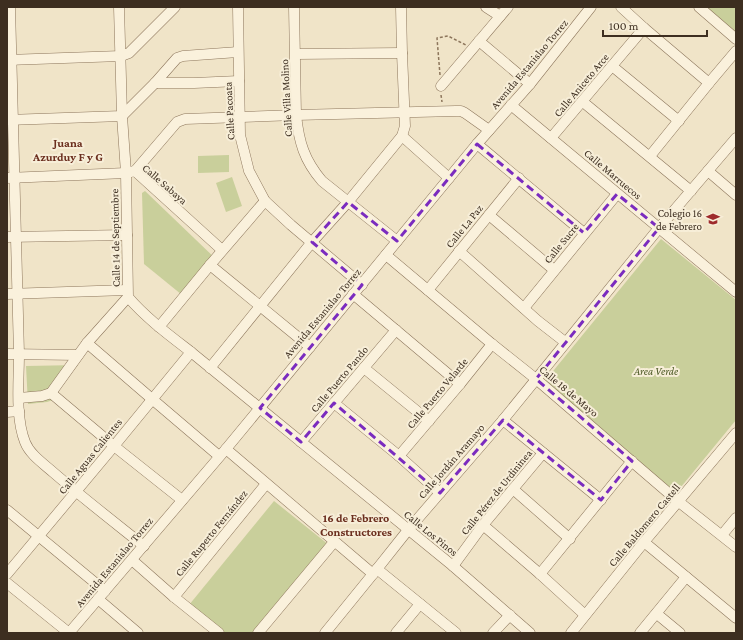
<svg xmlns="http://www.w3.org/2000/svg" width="743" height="640" font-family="'Crimson Pro',serif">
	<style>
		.green { fill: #c9cf9b }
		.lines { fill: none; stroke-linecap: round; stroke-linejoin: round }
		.minor-casing { stroke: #8d765c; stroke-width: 11 }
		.path { stroke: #8d765c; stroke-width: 1.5; stroke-dasharray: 3 2; stroke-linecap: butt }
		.minor { stroke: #faf1dc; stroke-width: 10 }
		.marked { fill: none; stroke: #7b2cbf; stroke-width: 3; stroke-dasharray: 8 5; stroke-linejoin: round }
		.labels { text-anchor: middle; stroke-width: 4; stroke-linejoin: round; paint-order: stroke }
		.street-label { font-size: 11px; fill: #3d2e20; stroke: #f7eed8 }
		.poi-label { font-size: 11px; fill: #3d2e20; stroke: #f7eed8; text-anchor: end }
		.park-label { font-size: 11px; font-style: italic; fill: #4d5a26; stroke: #f7eed8 }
		.neighbourhood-label { font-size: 12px; font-weight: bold; fill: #6b2e1e; stroke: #f7eed8 }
	</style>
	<rect width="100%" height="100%" fill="#f0e4c8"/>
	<g class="green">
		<path d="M704,7H736V33Z"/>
		<path d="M229,155V172L198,173V156Z"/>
		<path d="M232,177L242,206L226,212L216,183Z"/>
		<path d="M145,191L219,262L187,299L144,264L142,193Z"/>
		<path d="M661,239L736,300V420L676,493L545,381Z"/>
		<path d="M78,365L56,391L53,400L47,402L28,404L26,366Z"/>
		<path d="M274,501L329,545L263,633H222L189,605Z"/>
	</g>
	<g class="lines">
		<g class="minor-casing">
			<g id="minor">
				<path d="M10,7L19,354C19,380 15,417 25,442C30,455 44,464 54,473C83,498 114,522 144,546"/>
				<path d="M119,7L122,116L126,173L128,297C146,318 169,335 191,352L453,566L530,633"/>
				<path d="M238,7L240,135L249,171L265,201L291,225L362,285"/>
				<path d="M294,7L296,115C299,142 304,160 322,181L397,241"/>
				<path d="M486,7L500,16"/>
				<path d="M621,7L644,28L709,83"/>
				<path d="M699,7L736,39"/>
				<path d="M479,41L530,84"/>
				<path d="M296,54L402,53"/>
				<path d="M7,60L121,56L129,53L175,7"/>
				<path d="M612,66L679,121"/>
				<path d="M155,83H194L239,81"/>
				<path d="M441,86L508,7"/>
				<path d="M583,102L691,191"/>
				<path d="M511,105L736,292"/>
				<path d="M7,120L122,116L155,83L177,58L183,56L238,52"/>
				<path d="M402,136L449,178"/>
				<path d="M551,138L644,28"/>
				<path d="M477,144L584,233"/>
				<path d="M650,156L709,83L736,51"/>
				<path d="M135,171L177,122L185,119L296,115L456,111H461L465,113L489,130"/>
				<path d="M708,171L736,195"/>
				<path d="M7,178L126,173L135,171L222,250"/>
				<path d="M489,215L554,270"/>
				<path d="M7,237L127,235"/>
				<path d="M459,251L538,321L565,342"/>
				<path d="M386,255L492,344L536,379L679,502L736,547"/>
				<path d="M210,265L310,347"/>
				<path d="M428,290L519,178"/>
				<path d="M7,294L127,290"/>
				<path d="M353,294L460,384"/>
				<path d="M524,308L617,194"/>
				<path d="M159,327L210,265L265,201"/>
				<path d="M87,343L152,399L219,456"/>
				<path d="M7,354L78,355"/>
				<path d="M210,368L312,242L348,202L402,136L405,126L402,53L401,7"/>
				<path d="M364,368L429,421"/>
				<path d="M51,393L114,446L182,500"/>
				<path d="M19,398L42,396L51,393L87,343L128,297"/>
				<path d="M334,403L399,456L440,493"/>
				<path d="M7,412L19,411"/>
				<path d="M503,420L601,500"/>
				<path d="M301,442L396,330"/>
				<path d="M226,449L373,574"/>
				<path d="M399,456L460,384L492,344"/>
				<path d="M513,489L570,539"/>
				<path d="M7,510L105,591"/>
				<path d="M483,525L540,574L585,615"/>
				<path d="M722,535L736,518"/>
				<path d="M644,542L736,618"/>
				<path d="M132,560L174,597L219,633"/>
				<path d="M453,566L483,525L543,453"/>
				<path d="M377,569L456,633"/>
				<path d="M7,574L114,446L191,352"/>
				<path d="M540,574L632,461"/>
				<path d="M7,583L69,633"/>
				<path d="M174,597L266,484"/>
				<path d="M98,599L138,633"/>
				<path d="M657,614L680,633"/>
				<path d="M69,633L226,449L477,144L530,84L591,7"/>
				<path d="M258,633L334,542"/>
				<path d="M325,633L377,569L408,530L503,420L659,228L736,138"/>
				<path d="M396,633L420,604"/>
				<path d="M493,633L510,615"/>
				<path d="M571,633L644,542L736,433"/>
				<path d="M640,633L686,577"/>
			</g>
		</g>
		<g class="path">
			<path d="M440,75L437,38L448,36L466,45"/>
			<path d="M441,95L442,102"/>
		</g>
		<use href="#minor" class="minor"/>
	</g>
	<path class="marked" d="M477,144L584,233L617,194L659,228L536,379L632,461L601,500L503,420L440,493L334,403L301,442L260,408L362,285L312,242L348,202L397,241Z"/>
	<defs>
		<g id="school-bare" transform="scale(1.08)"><path d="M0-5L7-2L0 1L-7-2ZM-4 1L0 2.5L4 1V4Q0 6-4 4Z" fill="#9e2a2b" stroke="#f7eed8" stroke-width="2.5" paint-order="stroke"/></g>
	</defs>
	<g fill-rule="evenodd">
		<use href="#school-bare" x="713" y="219"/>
	</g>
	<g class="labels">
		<g class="street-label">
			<text transform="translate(529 64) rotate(-50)" y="4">Avenida Estanislao Torrez</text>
			<text transform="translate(581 85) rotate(-50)" y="4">Calle Aniceto Arce</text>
			<text transform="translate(286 98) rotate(-93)" y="4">Calle Villa Molino</text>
			<text transform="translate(229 111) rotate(-93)" y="4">Calle Pacoata</text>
			<text transform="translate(613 174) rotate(40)" y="4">Calle Marruecos</text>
			<text transform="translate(165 184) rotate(41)" y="4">Calle Sabaya</text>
			<text transform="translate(464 226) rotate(-51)" y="4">Calle La Paz</text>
			<text transform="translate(115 238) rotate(-91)" y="4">Calle 14 de Septiembre</text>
			<text transform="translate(561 243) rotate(-51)" y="4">Calle Sucre</text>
			<text transform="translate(322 313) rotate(-50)" y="4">Avenida Estanislao Torrez</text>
			<text transform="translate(339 379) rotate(-50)" y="4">Calle Puerto Pando</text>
			<text transform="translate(569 391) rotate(40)" y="4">Calle 18 de Mayo</text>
			<text transform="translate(437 393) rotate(-50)" y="4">Calle Puerto Velarde</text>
			<text transform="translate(90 456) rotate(-51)" y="4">Calle Aguas Calientes</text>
			<text transform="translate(451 461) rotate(-49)" y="4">Calle Jordán Aramayo</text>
			<text transform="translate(496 492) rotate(-51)" y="4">Calle Pérez de Urdininea</text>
			<text transform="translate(644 525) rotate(-50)" y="4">Calle Baldomero Castell</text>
			<text transform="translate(211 533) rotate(-51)" y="4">Calle Ruperto Fernández</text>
			<text transform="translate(431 533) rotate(39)" y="4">Calle Los Pinos</text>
			<text transform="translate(114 562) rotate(-50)" y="4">Avenida Estanislao Torrez</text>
		</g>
		<g class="poi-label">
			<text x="702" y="217">Colegio 16<tspan x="702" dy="13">de Febrero</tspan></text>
		</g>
		<g class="park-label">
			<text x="656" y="375">Area Verde</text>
		</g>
		<g class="neighbourhood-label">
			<text x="68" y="147">Juana<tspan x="68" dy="14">Azurduy F y G</tspan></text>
			<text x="356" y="522">16 de Febrero<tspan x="356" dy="14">Constructores</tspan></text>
		</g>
	</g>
	<rect width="743" height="640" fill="none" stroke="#3d2e20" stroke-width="16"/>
	<path d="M603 30v6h104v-6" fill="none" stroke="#3d2e20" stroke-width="2"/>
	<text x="609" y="30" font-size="12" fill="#3d2e20" stroke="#f7eed8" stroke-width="3" paint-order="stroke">100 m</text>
</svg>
